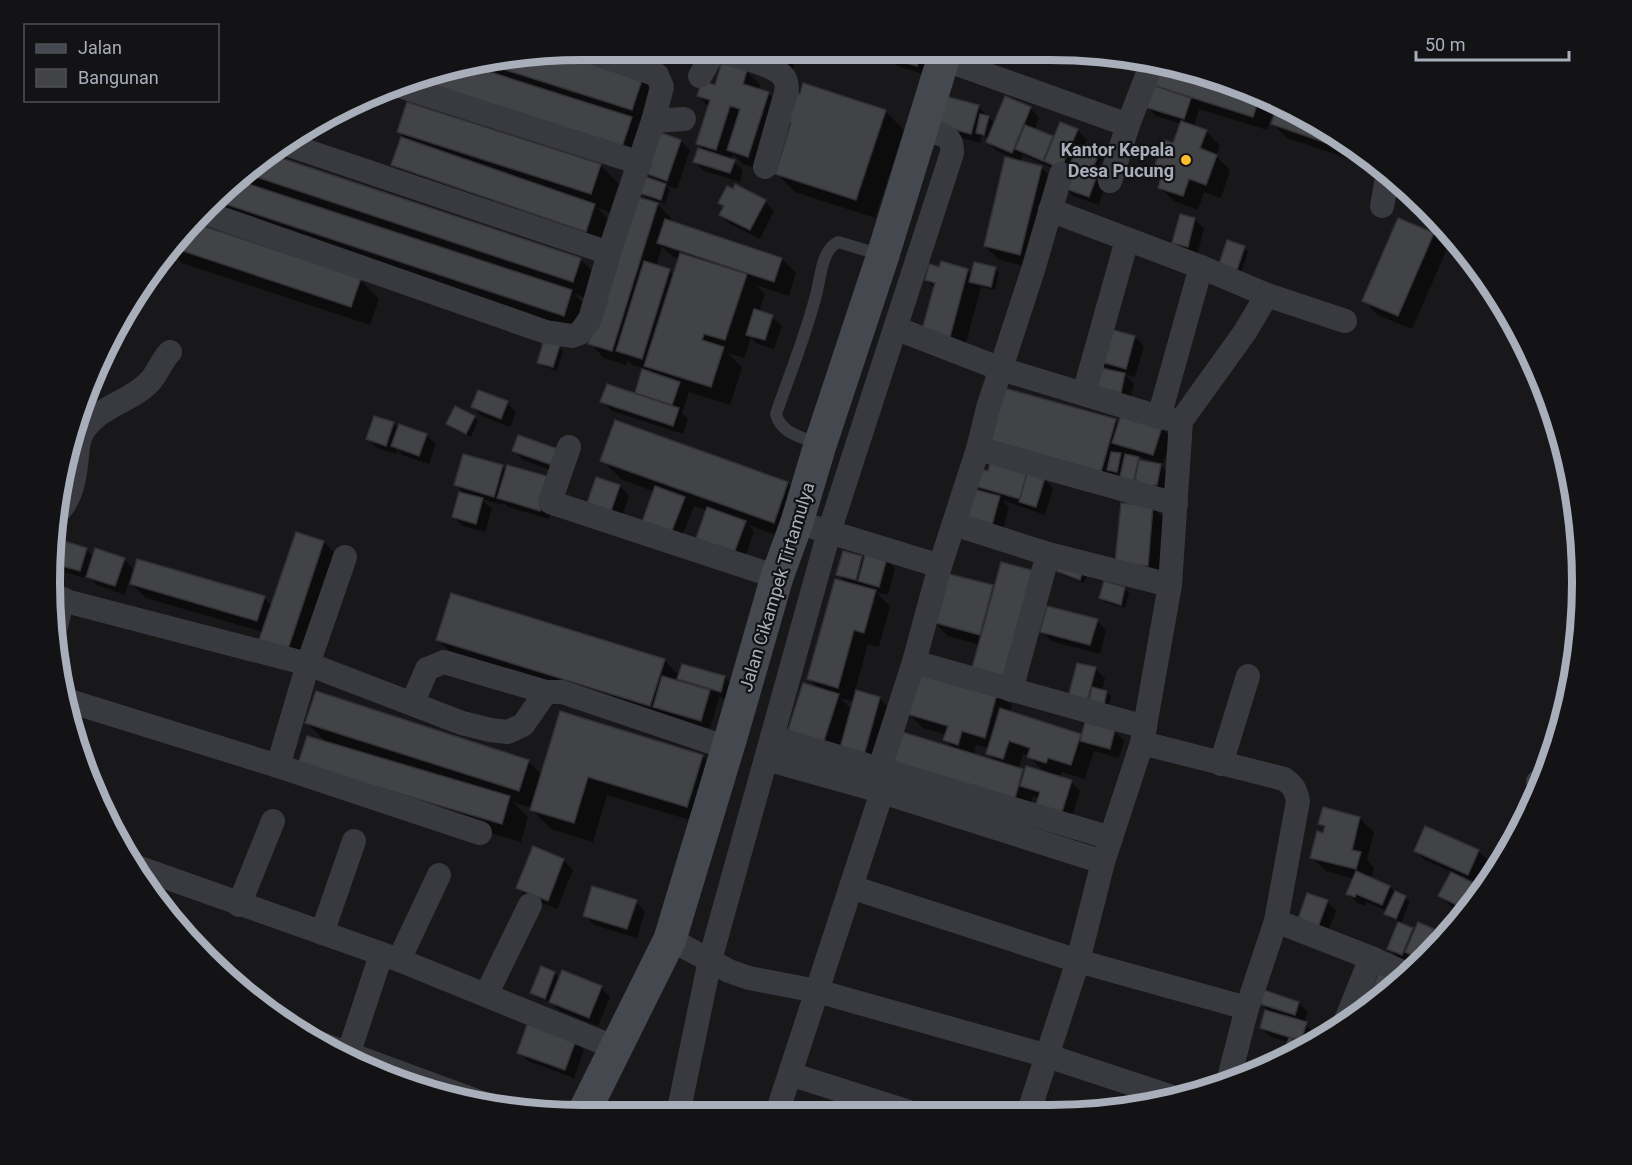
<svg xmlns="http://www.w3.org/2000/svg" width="1632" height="1165" font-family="Roboto,sans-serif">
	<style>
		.shadow { fill: #0007; fill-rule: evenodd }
		.building { fill: #424347; stroke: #323236; stroke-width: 1.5 }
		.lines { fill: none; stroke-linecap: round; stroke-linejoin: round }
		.lane { stroke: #393a40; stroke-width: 12 }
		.street { stroke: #393a40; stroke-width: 24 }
		.secondary { stroke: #464850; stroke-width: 33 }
		.poi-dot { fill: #ffbd2b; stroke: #131315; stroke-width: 2 }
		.labels { text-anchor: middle; stroke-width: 4.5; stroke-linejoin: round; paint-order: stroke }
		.poi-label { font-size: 18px; font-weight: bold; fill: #a9aebb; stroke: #131315; text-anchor: end }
		.street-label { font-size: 18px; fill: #a9aebb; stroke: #131315 }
		.rim { fill: none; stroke: #a9aebb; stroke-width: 8 }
	</style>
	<rect width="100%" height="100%" fill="#18181a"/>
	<g class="shadow">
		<path d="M735,50H799L789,79Z"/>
		<path d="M890,50H926L932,56L926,75L897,66L888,56Z"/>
		<path d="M560,52L642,79L661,98L651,128L636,123L650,138L640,168L396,90L444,68Z"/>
		<path d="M1160,62L1275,106L1267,130L1199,109L1194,127L1206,131L1220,146L1216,156L1230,170L1221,198L1204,192L1198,210L1174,201L1159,187L1165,172L1157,165L1174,145L1181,124L1156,116L1147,107Z"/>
		<path d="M746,71L760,85L759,91L768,93L782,108L763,170L743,164L733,154L731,160L743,170L740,182L704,171L695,162L706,152L698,144L709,107L698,96Z"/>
		<path d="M978,106L995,124L1030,108L1039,118L1034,130L1055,138L1061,124L1077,130L1087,140L1083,149L1098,155L1102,159L1095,176L1075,167L1073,172L1095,179L1104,189L1099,205L1073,196L1063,186L1067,175L1023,155L1020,162L1041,167L1055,181L1034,268L999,260L985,246L1019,160L997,151L987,141L989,138L982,136L980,143L944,133Z"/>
		<path d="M1278,107L1316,121L1362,159L1361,163L1287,138L1272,123Z"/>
		<path d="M885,111L904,130L875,218L795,192L776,173L792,127L784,119Z"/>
		<path d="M399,132L600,165L619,184L610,212L597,208L614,225L605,250L412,184L393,165L408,142Z"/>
		<path d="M657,133L681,141L690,150L677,189L665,185L670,189L665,204L645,197L640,193L653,181L643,171Z"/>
		<path d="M268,155L580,259L599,278L592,300L574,294L591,311L583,334L208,208Z"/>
		<path d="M733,191L765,201L774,211L760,239L730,224L721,215L725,208L720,202Z"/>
		<path d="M657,204L671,218L670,222L782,259L796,273L789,296L756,285L765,294L759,312L772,317L782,326L774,349L757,344L751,337L744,358L728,353L742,368L730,405L689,392L682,413L688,419L683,434L612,411L602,402L635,395L643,371L654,375L649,370L632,365L628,360L626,365L604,358L590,343ZM662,247L673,257L680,259L674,275L669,270L656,266Z"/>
		<path d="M1181,216L1195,219L1204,229L1197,255L1183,251L1174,242Z"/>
		<path d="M190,224L360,280L379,299L370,325L182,263L169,250L182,231Z"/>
		<path d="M1433,235L1447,249L1412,329L1378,315L1364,301Z"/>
		<path d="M1244,247L1248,252L1241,273L1225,268Z"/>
		<path d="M995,269L999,273L995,290L981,287L964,350L938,343L935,288L926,280L967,270L972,275Z"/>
		<path d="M1135,337L1144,346L1135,377L1124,374L1134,384L1130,402L1107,396L1110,372L1099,361Z"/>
		<path d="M559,347L563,351L557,371L543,366L539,362Z"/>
		<path d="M507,403L516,412L510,427L482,416L472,407Z"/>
		<path d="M474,417L478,421L471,437L452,428L448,424Z"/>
		<path d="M1115,421L1120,425L1161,428L1171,437L1163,464L1130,454V457L1138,459L1141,462L1161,466L1170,475L1166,494L1089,481Z"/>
		<path d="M393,424L399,429L426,435L436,444L429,464L402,455L397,450L396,454L377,448L368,438Z"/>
		<path d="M519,437L561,474L523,460L514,451Z"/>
		<path d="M602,460L788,483L807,502L793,541L748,525L754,532L741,569L708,511L694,506L680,541L653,531L655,492L621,479Z"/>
		<path d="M503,467L507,471L558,488L549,519L508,507L504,503L503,505L481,499L492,509L485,532L463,526L454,517L466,495L456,485Z"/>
		<path d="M597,479L620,486L629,496L619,525Z"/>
		<path d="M1044,479L1053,488L1045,515L1002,500L1009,507L1002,533L972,525L985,494L977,486Z"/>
		<path d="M1153,507L1167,521L1161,580L1117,563Z"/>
		<path d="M297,534L324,542L338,557L302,662L263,632L146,598L132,584L264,598L272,606Z"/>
		<path d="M54,540L86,549L94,557L124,559L133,569L125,595L97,585L91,580L57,570L54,567Z"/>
		<path d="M862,558L865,561L886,559L895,569L888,595L876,592L890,606L879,647L868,644L855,691L879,698L889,708L874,763L803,747L820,690L809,679L848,584L838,575ZM840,698L855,702L852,710Z"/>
		<path d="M1057,571L1088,573L1084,583L1062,575Z"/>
		<path d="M992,587L995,590L980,645L948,636L934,622Z"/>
		<path d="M1124,588L1129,593L1125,608L1105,602L1101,598Z"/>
		<path d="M1097,621L1106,630L1100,654L1051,641L1042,631Z"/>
		<path d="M438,640L664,660L680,676L683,666L725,678L734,687L730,700L719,697L710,729L457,659Z"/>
		<path d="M1095,669L1105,678L1102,691L1107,692L1111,696L1107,712L1078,710Z"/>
		<path d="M997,691L1012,705L1009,713L1082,737L1086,723L1115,731L1124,741L1119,758L1094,751L1085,779L1062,772L1060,778L1071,782L1080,791L1070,824L1040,798L1033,796L1028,815L955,750L945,740L947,735L923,728L909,714ZM976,745L989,748L987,753L996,762L973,755ZM1023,754L1029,756L1045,773H1025L1019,769Z"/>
		<path d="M307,723L528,761L542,775L702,756L721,775L706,825L607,795L593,842L551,829L532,810V808L513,802L528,817L521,842L319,782L328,744Z"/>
		<path d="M1359,818L1374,832L1367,860L1374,868L1371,879L1389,887L1410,901L1400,925L1415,932L1433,930L1442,939L1420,963L1413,958L1411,963L1398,958L1389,949L1400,922L1390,918L1386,914L1387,911L1366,902L1365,906L1357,903L1348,893L1354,879L1326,871L1312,857L1326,829L1320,824Z"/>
		<path d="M1416,851H1478L1488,860L1478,883L1462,876L1461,879L1483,889L1465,915L1455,910L1440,896L1452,872L1425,860Z"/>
		<path d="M563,860L573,870L557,909L527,897L518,888Z"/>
		<path d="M1327,901L1336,911L1327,935L1309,928Z"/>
		<path d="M636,902L645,911L637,938L594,925L585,915Z"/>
		<path d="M554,973L560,979L601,987L610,997L598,1026L560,1011L550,1001L549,1002L536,997L532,993Z"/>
		<path d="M1299,1003L1308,1012L1304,1023L1315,1033L1313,1042L1289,1058L1286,1056V1059L1283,1056L1288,1042L1271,1037L1261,1028L1271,1013L1261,1004Z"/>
		<path d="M575,1041L584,1050L574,1078L528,1061L519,1052Z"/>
	</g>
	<g class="building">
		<path d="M889,50H922L917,66L886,57Z"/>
		<path d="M564,52L643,77L632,110L484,63Z"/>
		<path d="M722,62L747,70L743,84L769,92L748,157L727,150L740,109L730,106L716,150L696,144L710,100L697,96L702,81L715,85Z"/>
		<path d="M1159,62L1259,99L1253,117L1152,85Z"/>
		<path d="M468,65L632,117L621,150L411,83L444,68Z"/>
		<path d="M803,83L886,110L856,200L775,174L791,123L782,120L792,91L800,94Z"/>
		<path d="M1152,85L1191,98L1184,119L1145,107Z"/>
		<path d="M941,95L979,105L971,134L933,124Z"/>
		<path d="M1005,96L1031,107L1012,153L986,142Z"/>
		<path d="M407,102L601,164L591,194L397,132Z"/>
		<path d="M1277,106L1316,121L1348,147L1347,150L1271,124Z"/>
		<path d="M980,114L989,116L984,135L976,133Z"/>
		<path d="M1181,121L1207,130L1200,148L1217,155L1206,185L1189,179L1183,196L1158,188L1164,168L1155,165L1164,140L1173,143Z"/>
		<path d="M1060,122L1078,129L1061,169L1044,161Z"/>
		<path d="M1025,125L1053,136L1043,161L1015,149Z"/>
		<path d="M656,131L681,140L667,181L642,172Z"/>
		<path d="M401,137L595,204L586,232L391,165Z"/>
		<path d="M1078,145L1099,154L1091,172L1070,164Z"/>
		<path d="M698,148L735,160L730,173L693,162Z"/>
		<path d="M269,154L581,258L573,282L247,174Z"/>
		<path d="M1005,157L1042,166L1020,255L984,246Z"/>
		<path d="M1068,168L1096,178L1089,197L1061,187Z"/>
		<path d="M644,176L666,184L661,200L639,193Z"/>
		<path d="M239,181L572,290L564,316L216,201Z"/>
		<path d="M735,184L766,200L750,230L719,215L724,206L718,203L727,186L733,189Z"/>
		<path d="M634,196L658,203L612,351L588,344Z"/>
		<path d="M1180,214L1195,218L1188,247L1172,243Z"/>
		<path d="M1398,218L1434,233L1398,316L1362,301Z"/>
		<path d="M665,219L782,258L774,282L657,243Z"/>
		<path d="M191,222L361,278L351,307L171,247L182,231Z"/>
		<path d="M1227,240L1245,246L1237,270L1219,264Z"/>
		<path d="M680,253L747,274L725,340L704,334L702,340L724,347L711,387L644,366Z"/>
		<path d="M644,261L670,269L642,359L616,351Z"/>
		<path d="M941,261L968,269L950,337L922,330L935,283L925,280L929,264L939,267Z"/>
		<path d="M974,262L996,267L991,287L969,282Z"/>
		<path d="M754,309L773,315L765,340L746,335Z"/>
		<path d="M1107,328L1135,336L1126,369L1098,361Z"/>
		<path d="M544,340L560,345L553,367L537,363Z"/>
		<path d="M1101,368L1125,373L1121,393L1096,387Z"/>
		<path d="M642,369L680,382L672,405L635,393Z"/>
		<path d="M607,384L679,408L673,426L600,402Z"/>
		<path d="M1004,388L1116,419L1101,472L989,440Z"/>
		<path d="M478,390L508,401L501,419L471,407Z"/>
		<path d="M455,406L475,416L466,434L446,424Z"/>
		<path d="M1121,415L1162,427L1153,455L1112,443Z"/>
		<path d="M374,416L394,422L386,446L366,439Z"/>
		<path d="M615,420L788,482L774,523L600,461Z"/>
		<path d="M399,424L427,434L419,456L391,446Z"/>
		<path d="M518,435L558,449L552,465L512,451Z"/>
		<path d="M1111,452L1121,453L1117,472L1107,470Z"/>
		<path d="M463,454L503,465L494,497L454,485Z"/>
		<path d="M1125,454L1139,457L1133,484L1119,481Z"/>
		<path d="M991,460L1028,471L1020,499L975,486L980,469L988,471Z"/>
		<path d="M1139,460L1161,464L1157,485H1154L1153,491L1136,487L1137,480H1135Z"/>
		<path d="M507,465L550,477L540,511L497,498Z"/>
		<path d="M1027,473L1045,478L1036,507L1019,502Z"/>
		<path d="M596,477L620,485L609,517L585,509Z"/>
		<path d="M655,486L685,497L671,533L642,522Z"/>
		<path d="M969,488L1000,496L992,525L961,516Z"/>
		<path d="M459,492L483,498L476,524L452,517Z"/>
		<path d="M1121,503L1153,506L1148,566L1115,563Z"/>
		<path d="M707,507L746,521L731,561L693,547Z"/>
		<path d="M296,532L324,541L288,649L259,640Z"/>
		<path d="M54,538L87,548L80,571L54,564Z"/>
		<path d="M95,548L125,558L115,586L86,577Z"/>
		<path d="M843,551L862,556L856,580L836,575Z"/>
		<path d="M866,552L887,558L879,587L858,581Z"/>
		<path d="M137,559L265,596L257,621L130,584Z"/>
		<path d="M1060,559L1084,567L1080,580L1056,571Z"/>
		<path d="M1001,562L1035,571L1006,677L972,668Z"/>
		<path d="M945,573L993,585L980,635L932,622Z"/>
		<path d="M835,579L876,590L864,633L854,630L838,688L807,679Z"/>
		<path d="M1104,581L1125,587L1121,605L1099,598Z"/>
		<path d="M451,593L665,659L650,706L436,640Z"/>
		<path d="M1047,606L1098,619L1090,645L1040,632Z"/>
		<path d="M1077,663L1096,667L1086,706L1067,701Z"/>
		<path d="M682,664L725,676L721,692L677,679Z"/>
		<path d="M920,668L998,690L985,738L962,731L958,745L943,740L948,726L907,714Z"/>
		<path d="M662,676L710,690L701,721L653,707Z"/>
		<path d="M803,683L839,694L823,744L787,733Z"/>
		<path d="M1092,687L1107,691L1103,709L1088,705Z"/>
		<path d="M856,690L880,697L864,755L840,748Z"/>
		<path d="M316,691L529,760L519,791L305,723Z"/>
		<path d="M1000,708L1081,734L1071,765L1048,758L1046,763L1027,757L1030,748L1009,741L1003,759L986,754Z"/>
		<path d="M560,711L703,755L687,807L588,777L574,823L530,810Z"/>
		<path d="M1085,722L1115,730L1110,749L1080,741Z"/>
		<path d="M899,731L1023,769L1014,802L889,764Z"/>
		<path d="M307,736L510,796L502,824L298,764Z"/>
		<path d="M1026,766L1072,780L1061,815L1035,807L1040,792L1020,786Z"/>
		<path d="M1323,807L1360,817L1352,850L1361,852L1356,869L1310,858L1317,831L1323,833L1325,826L1318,824Z"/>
		<path d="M1425,826L1479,850L1468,875L1414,851Z"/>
		<path d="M533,846L564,859L548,901L516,888Z"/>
		<path d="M1356,871L1390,886L1382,905L1356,894L1355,897L1346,894Z"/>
		<path d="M1451,872L1484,888L1469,911L1438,896Z"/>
		<path d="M592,886L637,900L627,929L583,916Z"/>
		<path d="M1395,891L1406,896L1396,919L1384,914Z"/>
		<path d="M1307,893L1328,900L1318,927L1298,919Z"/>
		<path d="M1398,922L1413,928L1402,955L1387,949Z"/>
		<path d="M1418,922L1434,929L1421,959L1405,952Z"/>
		<path d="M1433,940L1439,943L1426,957Z"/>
		<path d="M1382,965L1401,983L1382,996L1371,991Z"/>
		<path d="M541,966L555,972L545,999L530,993Z"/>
		<path d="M562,970L602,986L589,1018L549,1002Z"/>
		<path d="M1264,990L1299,1002L1295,1015L1260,1004Z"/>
		<path d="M1265,1010L1307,1022L1301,1041L1260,1028Z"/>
		<path d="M528,1022L576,1040L565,1070L517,1053Z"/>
		<path d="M1289,1038L1305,1044L1304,1048L1288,1059L1281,1056Z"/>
	</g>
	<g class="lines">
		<path class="lane" d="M819,444C802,437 781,434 776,414C790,373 807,333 817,291C821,275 822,250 838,242L882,255"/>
		<g class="street">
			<path d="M585,50L657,75L662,87L653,121"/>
			<path d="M715,51C731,55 777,64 785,79C786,80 787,88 787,89L765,167"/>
			<path d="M943,59L1128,125"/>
			<path d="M700,76L715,50"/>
			<path d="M403,87L640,163"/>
			<path d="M283,143L609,253"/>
			<path d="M1110,181L1128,125L1153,60"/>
			<path d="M1382,206L1387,179"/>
			<path d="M1050,210L1201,267L1267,295L1345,321"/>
			<path d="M203,212L546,332L572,336L580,333L590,319L609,253L653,121L684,119"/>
			<path d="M895,328L1001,369L1159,417L1181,421"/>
			<path d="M1084,393L1127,240"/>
			<path d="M1159,417L1201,267"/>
			<path d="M569,447L550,502L777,577"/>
			<path d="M978,449L1176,504"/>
			<path d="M54,515C72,502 75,477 77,456C78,448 78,440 82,433C98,405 133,402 152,379C159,370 162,360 170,352"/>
			<path d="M954,524L1048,554L1170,585"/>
			<path d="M813,527L940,566"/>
			<path d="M54,598L308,664L462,723L490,730L508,732L523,725L546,692H562L728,748"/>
			<path d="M54,634L63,599"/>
			<path d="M914,662L1145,727"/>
			<path d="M1011,690L1048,554"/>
			<path d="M69,701L278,766L480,833"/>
			<path d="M413,702L427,669L444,662L546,692"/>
			<path d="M772,737L1111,838"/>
			<path d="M1142,743L1284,779C1293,785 1296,790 1298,801L1276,921L1247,1008L1229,1078"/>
			<path d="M766,759L873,789L1103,862"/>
			<path d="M1221,764L1248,676"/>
			<path d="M278,766L308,664L345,557"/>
			<path d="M1538,782L1541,783"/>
			<path d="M873,789L914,662L940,566L978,449L988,408L1033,270L1061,174"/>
			<path d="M137,867L399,960L616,1048"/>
			<path d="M851,887L1078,961L1247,1008"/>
			<path d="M239,905L273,821"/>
			<path d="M1276,921L1371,958L1409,975"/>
			<path d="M322,933L354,841"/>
			<path d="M670,939L729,971L749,978L817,991L1048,1056L1169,1096"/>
			<path d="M399,960L439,875"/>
			<path d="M486,995L530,905"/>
			<path d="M1346,1020L1371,958"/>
			<path d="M319,1043L485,1104"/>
			<path d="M348,1055L381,955"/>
			<path d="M790,1074L909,1112"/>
			<path d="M1029,1111L1078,961L1103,862L1142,743L1170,585L1181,421L1245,332L1267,295"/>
			<path d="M777,1113L882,792"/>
			<path d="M678,1114L710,960L829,532L952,153C953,132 939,135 922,129"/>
		</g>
		<path class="secondary" d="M583,1114L670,939L731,737L777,577L797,522L820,445L883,255L946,50"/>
	</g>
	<circle class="poi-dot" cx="1186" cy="160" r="6"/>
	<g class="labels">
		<g class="poi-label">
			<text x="1174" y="156">Kantor Kepala<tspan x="1174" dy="21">Desa Pucung</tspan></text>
		</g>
		<g class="street-label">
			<text transform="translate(777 587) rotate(-73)" y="6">Jalan Cikampek Tirtamulya</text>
		</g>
	</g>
	<path d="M0 0H1632V1165H0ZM582 60H1050A522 522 0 0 1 1572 582V583A522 522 0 0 1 1050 1105H582A522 522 0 0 1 60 583V582A522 522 0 0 1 582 60Z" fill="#131315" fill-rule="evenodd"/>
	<path class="rim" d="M582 60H1050A522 522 0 0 1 1572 582V583A522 522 0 0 1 1050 1105H582A522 522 0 0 1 60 583V582A522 522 0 0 1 582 60Z"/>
	<rect x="24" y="24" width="195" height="78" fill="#131315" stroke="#4f5157" stroke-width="1.5"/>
	<rect x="36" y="44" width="30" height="9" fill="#464850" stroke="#4f5157" stroke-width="1.5"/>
	<text x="78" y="54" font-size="18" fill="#a9aebb">Jalan</text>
	<rect x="36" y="69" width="30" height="18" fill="#424347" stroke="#4f5157" stroke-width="1.5"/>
	<text x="78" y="84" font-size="18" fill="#a9aebb">Bangunan</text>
	<path d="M1416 51v9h153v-9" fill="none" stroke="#a9aebb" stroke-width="3"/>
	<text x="1425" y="51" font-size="18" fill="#a9aebb" stroke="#131315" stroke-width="4.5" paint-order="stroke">50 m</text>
</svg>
